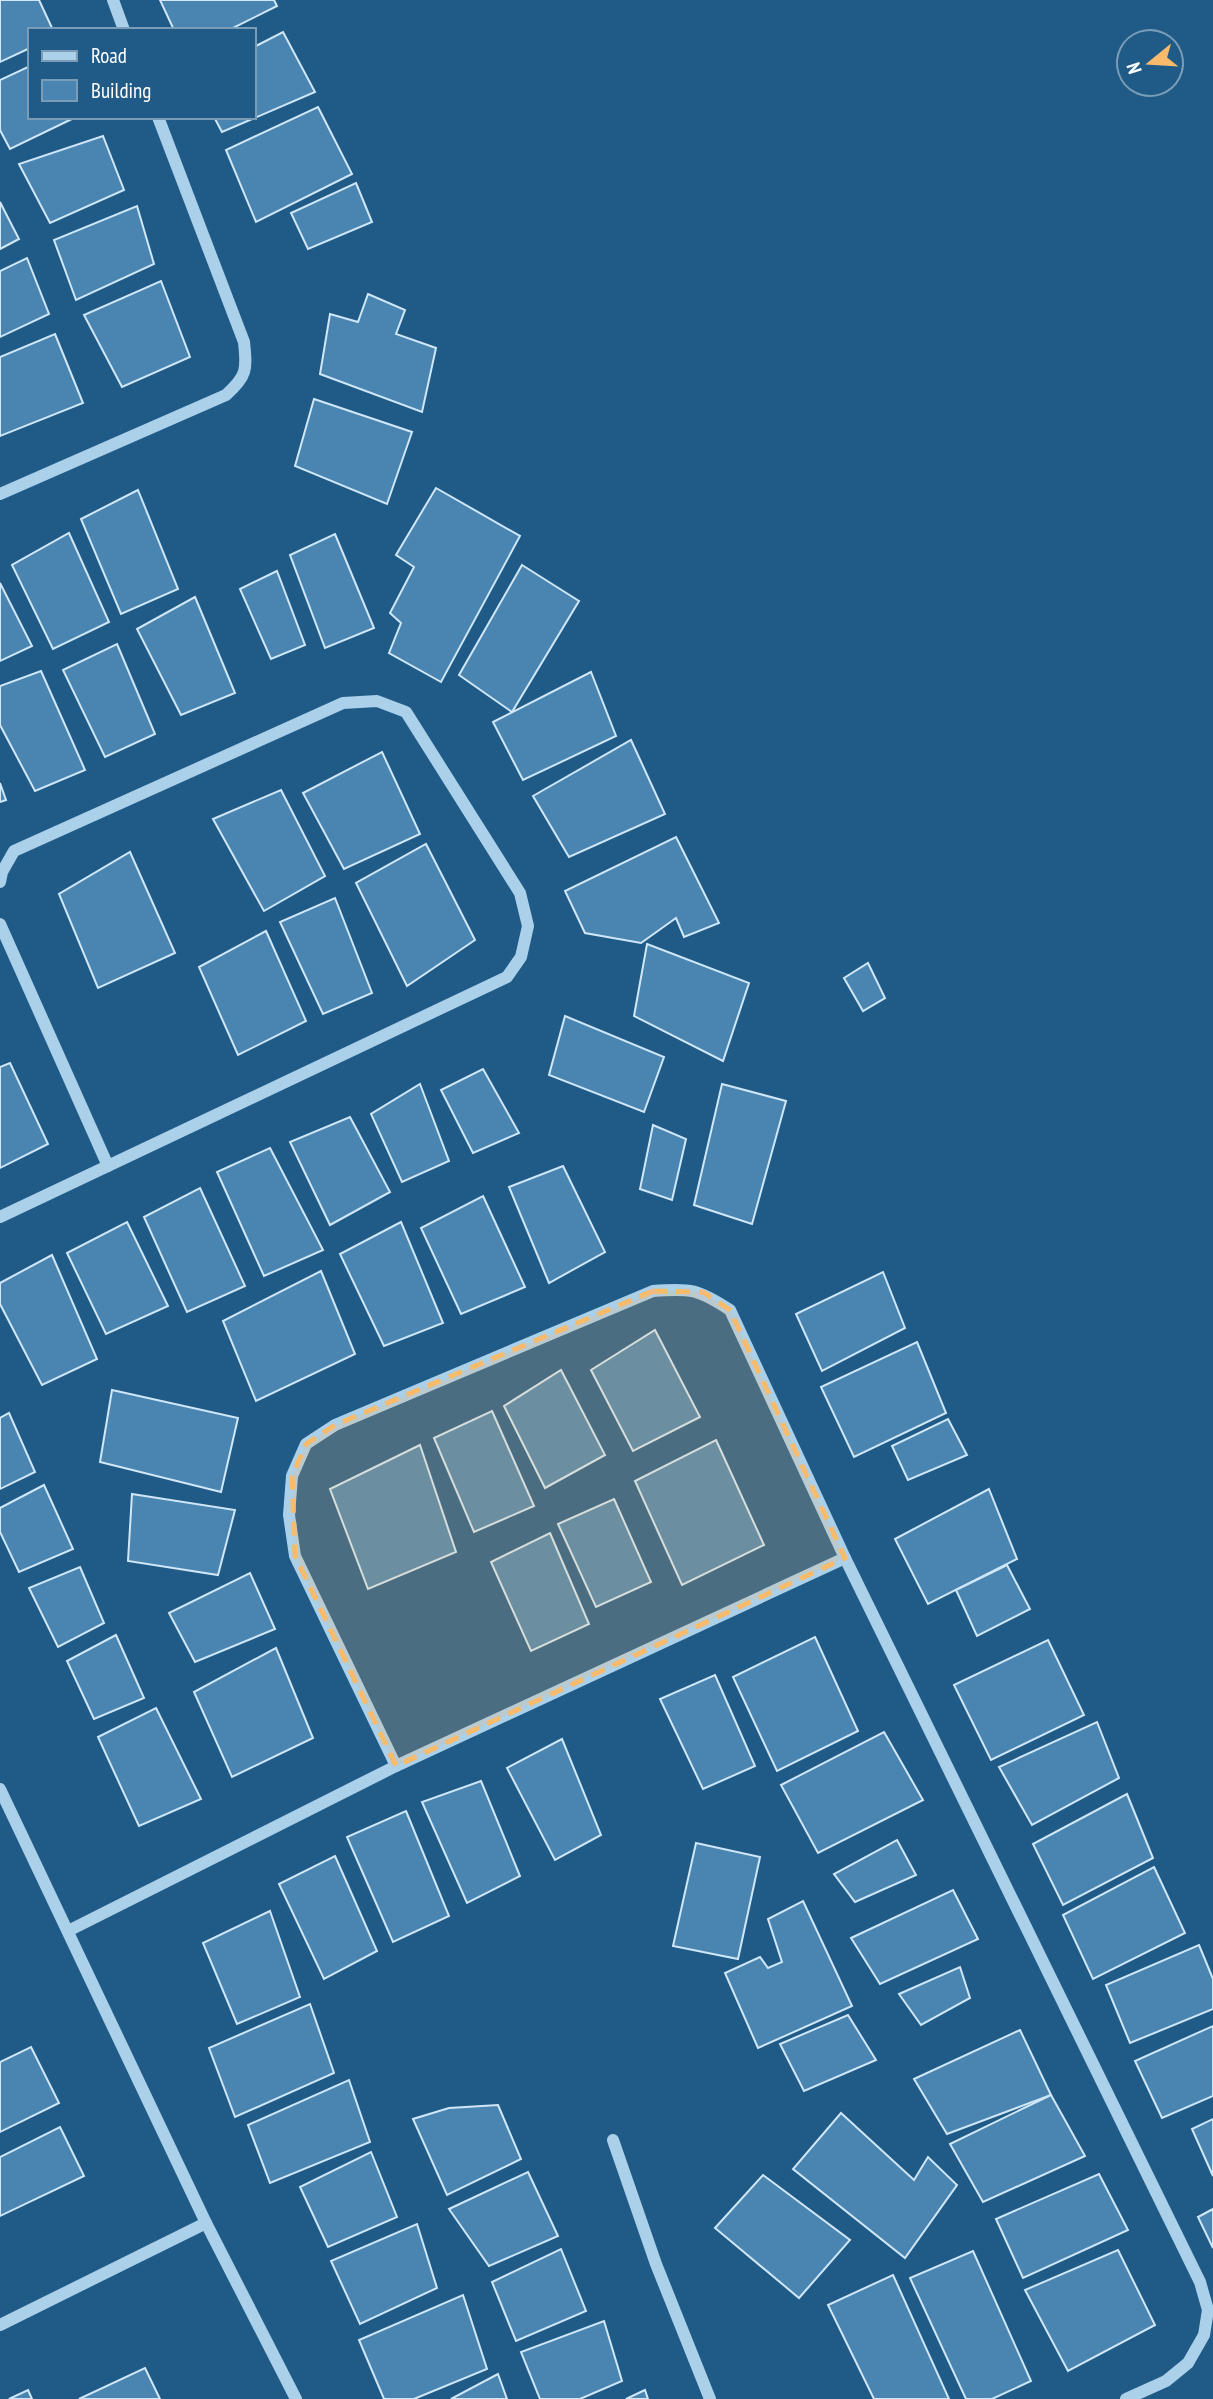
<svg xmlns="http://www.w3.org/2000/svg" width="1213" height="2399" font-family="'PT Sans Narrow',sans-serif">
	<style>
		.building { fill: #4985b0; stroke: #cfe7f8; stroke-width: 2 }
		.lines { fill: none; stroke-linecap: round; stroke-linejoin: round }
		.minor { stroke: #aad0ea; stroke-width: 12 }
		.marked { fill: #f7bb6b; fill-opacity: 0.2; stroke: #f7bb6b; stroke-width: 5; stroke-dasharray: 14 9; stroke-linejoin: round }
	</style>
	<rect width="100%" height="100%" fill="#205b87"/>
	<g class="building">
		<path d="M0,0H39L53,30H30V48L0,62Z"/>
		<path d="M160,0H274L277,6L229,30H174Z"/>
		<path d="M283,32L315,92L222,132L214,117H254V47Z"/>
		<path d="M30,66V117H76L10,149L0,130V80Z"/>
		<path d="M318,107L352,174L256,222L226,150Z"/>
		<path d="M103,136L124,190L50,223L19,164Z"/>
		<path d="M356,183L372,222L308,249L291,213Z"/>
		<path d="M0,202L19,239L0,249Z"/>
		<path d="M137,206L154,264L76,300L54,240Z"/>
		<path d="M27,258L49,314L0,337V271Z"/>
		<path d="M161,281L190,357L122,387L84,315Z"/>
		<path d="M368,294L405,310L396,334L436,348L422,412L320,374L330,314L358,322Z"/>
		<path d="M55,334L83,403L0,436V357Z"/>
		<path d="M314,399L412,432L387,504L295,466Z"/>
		<path d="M436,488L520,536L441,682L389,653L401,623L390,613L414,567L396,555Z"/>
		<path d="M138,490L178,589L121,614L81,519Z"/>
		<path d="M69,533L109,622L53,649L12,565Z"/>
		<path d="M335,534L374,628L325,648L290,555Z"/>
		<path d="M522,565L579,601L512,712L459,675Z"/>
		<path d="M277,571L305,645L271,659L240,589Z"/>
		<path d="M0,583L32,646L0,661Z"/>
		<path d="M195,597L235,693L181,715L137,629Z"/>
		<path d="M117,644L155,734L105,757L63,670Z"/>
		<path d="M41,671L85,770L35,791L0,725V686Z"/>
		<path d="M591,672L616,736L523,780L493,722Z"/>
		<path d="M631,740L665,814L569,857L533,796Z"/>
		<path d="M382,752L420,834L344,869L303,793Z"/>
		<path d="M0,783L6,800L0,802Z"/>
		<path d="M281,790L325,876L264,911L213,819Z"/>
		<path d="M676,837L719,923L684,937L676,918L641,943L585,933L565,891Z"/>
		<path d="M426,844L475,940L407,986L356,883Z"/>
		<path d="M130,852L175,953L98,988L59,894Z"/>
		<path d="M335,898L372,993L323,1014L280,922Z"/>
		<path d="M266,931L306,1021L238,1055L199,967Z"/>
		<path d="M647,944L749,983L723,1061L634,1016Z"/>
		<path d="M868,963L885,998L863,1011L844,978Z"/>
		<path d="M565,1016L664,1057L644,1112L549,1075Z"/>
		<path d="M10,1063L48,1144L0,1168V1067Z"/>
		<path d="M483,1069L519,1133L473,1153L441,1090Z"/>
		<path d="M420,1084L449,1161L402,1182L371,1114Z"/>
		<path d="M722,1084L786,1101L752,1224L694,1205Z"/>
		<path d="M350,1117L390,1192L330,1225L290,1142Z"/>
		<path d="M653,1125L686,1139L672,1200L640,1189Z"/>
		<path d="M270,1148L323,1250L264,1276L217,1172Z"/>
		<path d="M563,1166L605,1252L549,1283L509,1187Z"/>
		<path d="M200,1188L245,1286L187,1312L144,1217Z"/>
		<path d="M483,1196L525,1287L461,1314L421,1228Z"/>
		<path d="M127,1222L168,1306L106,1334L67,1253Z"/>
		<path d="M401,1222L443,1323L384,1346L340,1254Z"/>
		<path d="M52,1255L97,1359L42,1385L0,1304V1283Z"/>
		<path d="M321,1271L355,1354L256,1401L223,1321Z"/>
		<path d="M883,1272L905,1328L822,1371L796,1314Z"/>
		<path d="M655,1330L700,1417L633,1451L591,1370Z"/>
		<path d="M917,1342L946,1413L854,1457L821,1387Z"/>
		<path d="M561,1370L605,1455L545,1488L504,1406Z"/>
		<path d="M112,1390L238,1418L221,1492L100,1462Z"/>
		<path d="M492,1411L534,1506L474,1532L434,1438Z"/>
		<path d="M9,1413L35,1472L0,1489V1418Z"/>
		<path d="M948,1419L967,1455L908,1480L892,1446Z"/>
		<path d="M716,1440L764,1545L682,1585L635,1481Z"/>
		<path d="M420,1445L456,1552L368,1589L330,1489Z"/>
		<path d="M44,1485L73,1549L19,1572L0,1532V1508Z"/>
		<path d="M989,1489L1017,1559L928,1604L895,1539Z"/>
		<path d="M132,1494L235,1510L218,1575L128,1561Z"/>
		<path d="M614,1499L651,1582L596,1607L558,1524Z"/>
		<path d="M550,1533L589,1624L531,1651L491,1562Z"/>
		<path d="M1007,1565L1030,1609L977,1636L956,1590Z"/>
		<path d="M80,1567L104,1623L58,1647L29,1588Z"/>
		<path d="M250,1573L275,1629L195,1662L169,1613Z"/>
		<path d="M116,1635L144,1698L94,1719L67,1661Z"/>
		<path d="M815,1637L858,1731L777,1771L733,1677Z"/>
		<path d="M1048,1640L1084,1715L991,1760L954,1685Z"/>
		<path d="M276,1648L313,1738L232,1777L194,1692Z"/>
		<path d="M715,1675L755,1766L703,1789L660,1699Z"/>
		<path d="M156,1708L201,1799L139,1826L98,1737Z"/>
		<path d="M1097,1722L1119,1778L1032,1825L999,1767Z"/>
		<path d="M884,1732L923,1800L818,1853L781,1785Z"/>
		<path d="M562,1739L601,1835L555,1860L507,1768Z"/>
		<path d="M481,1781L520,1876L467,1903L422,1802Z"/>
		<path d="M1127,1794L1153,1858L1063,1905L1033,1844Z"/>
		<path d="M406,1811L449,1916L393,1942L347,1837Z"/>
		<path d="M897,1840L916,1875L855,1902L834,1874Z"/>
		<path d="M696,1843L760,1857L738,1959L673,1946Z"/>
		<path d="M335,1856L377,1951L324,1979L279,1884Z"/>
		<path d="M1154,1867L1185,1933L1093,1979L1063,1915Z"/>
		<path d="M953,1890L978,1939L880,1984L851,1938Z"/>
		<path d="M803,1901L852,2006L758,2048L725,1973L760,1957L768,1968L782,1962L768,1919Z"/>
		<path d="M270,1911L300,1997L237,2024L203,1943Z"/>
		<path d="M1199,1945L1213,1979V2009L1130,2043L1106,1985Z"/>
		<path d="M960,1967L970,1998L921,2025L899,1994Z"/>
		<path d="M310,2004L334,2073L235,2117L209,2048Z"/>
		<path d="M848,2015L876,2060L804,2091L780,2044Z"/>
		<path d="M1213,2026V2096L1162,2118L1135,2061Z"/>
		<path d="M1020,2030L1051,2095L947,2134L914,2079Z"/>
		<path d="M31,2047L59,2103L0,2132V2062Z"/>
		<path d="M349,2080L370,2142L270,2183L248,2125Z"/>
		<path d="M1051,2095L1085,2156L983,2202L950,2144Z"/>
		<path d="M498,2105L521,2159L447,2195L413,2119L449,2108Z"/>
		<path d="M841,2113L914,2180L928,2157L957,2185L905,2258L793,2169Z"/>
		<path d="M1213,2119V2176L1192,2129Z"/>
		<path d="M60,2127L84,2176L0,2216V2157Z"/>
		<path d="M371,2152L397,2217L328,2247L300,2187Z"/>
		<path d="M528,2172L558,2236L489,2266L449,2209Z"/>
		<path d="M1099,2174L1128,2230L1023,2278L996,2219Z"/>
		<path d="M763,2175L850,2240L799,2298L715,2228Z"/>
		<path d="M1213,2209V2248L1198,2217Z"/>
		<path d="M417,2224L437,2288L360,2324L331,2261Z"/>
		<path d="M561,2249L586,2311L516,2341L492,2282Z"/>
		<path d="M1118,2250L1155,2325L1068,2371L1025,2290Z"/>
		<path d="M973,2251L1031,2381L992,2399H966L910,2278Z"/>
		<path d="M893,2275L949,2399H874L828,2305Z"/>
		<path d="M463,2295L487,2369L414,2399H384L359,2340Z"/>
		<path d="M604,2321L622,2381L580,2399H540L521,2352Z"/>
		<path d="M145,2368L160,2399H79Z"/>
		<path d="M498,2374L507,2399H451Z"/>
		<path d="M28,2390L32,2399H9Z"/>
		<path d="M645,2390L648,2399H626Z"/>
	</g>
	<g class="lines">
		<g class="minor">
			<path d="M113,0L124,30"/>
			<path d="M0,494L226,395C247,376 247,370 244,342L158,117"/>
			<path d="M0,882L2,872L14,851L343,703L377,701L406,712L520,893L528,926L521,957L507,977L0,1217"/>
			<path d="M0,924L108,1166"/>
			<path d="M396,1766L845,1558"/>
			<path d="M0,1789L206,2223L296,2399"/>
			<path d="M68,1931L396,1766L295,1556L289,1515L292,1476L306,1444L335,1425L653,1291C691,1288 698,1289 730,1310L845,1558L1200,2282L1208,2310L1204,2335L1188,2363L1166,2381L1126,2399"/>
			<path d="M613,2140L656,2264L710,2399"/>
			<path d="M0,2325L206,2223"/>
		</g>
	</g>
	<path class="marked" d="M653,1291L703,1292L730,1310L845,1558L396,1766L295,1556L292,1476L306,1444L335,1425Z"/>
	<rect x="28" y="28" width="228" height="91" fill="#205b87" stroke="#799db7" stroke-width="2"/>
	<rect x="42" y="51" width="35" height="10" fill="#aad0ea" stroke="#799db7" stroke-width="2"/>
	<text x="91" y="63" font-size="21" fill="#ffffff">Road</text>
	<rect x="42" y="80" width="35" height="21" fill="#4985b0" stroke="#799db7" stroke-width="2"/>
	<text x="91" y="98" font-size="21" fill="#ffffff">Building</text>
	<g transform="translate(1150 63) rotate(252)"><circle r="33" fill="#205b87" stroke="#799db7" stroke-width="2"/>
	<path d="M0-5L12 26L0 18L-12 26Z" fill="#f7bb6b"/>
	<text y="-10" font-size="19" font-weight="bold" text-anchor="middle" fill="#ffffff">N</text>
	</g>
</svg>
